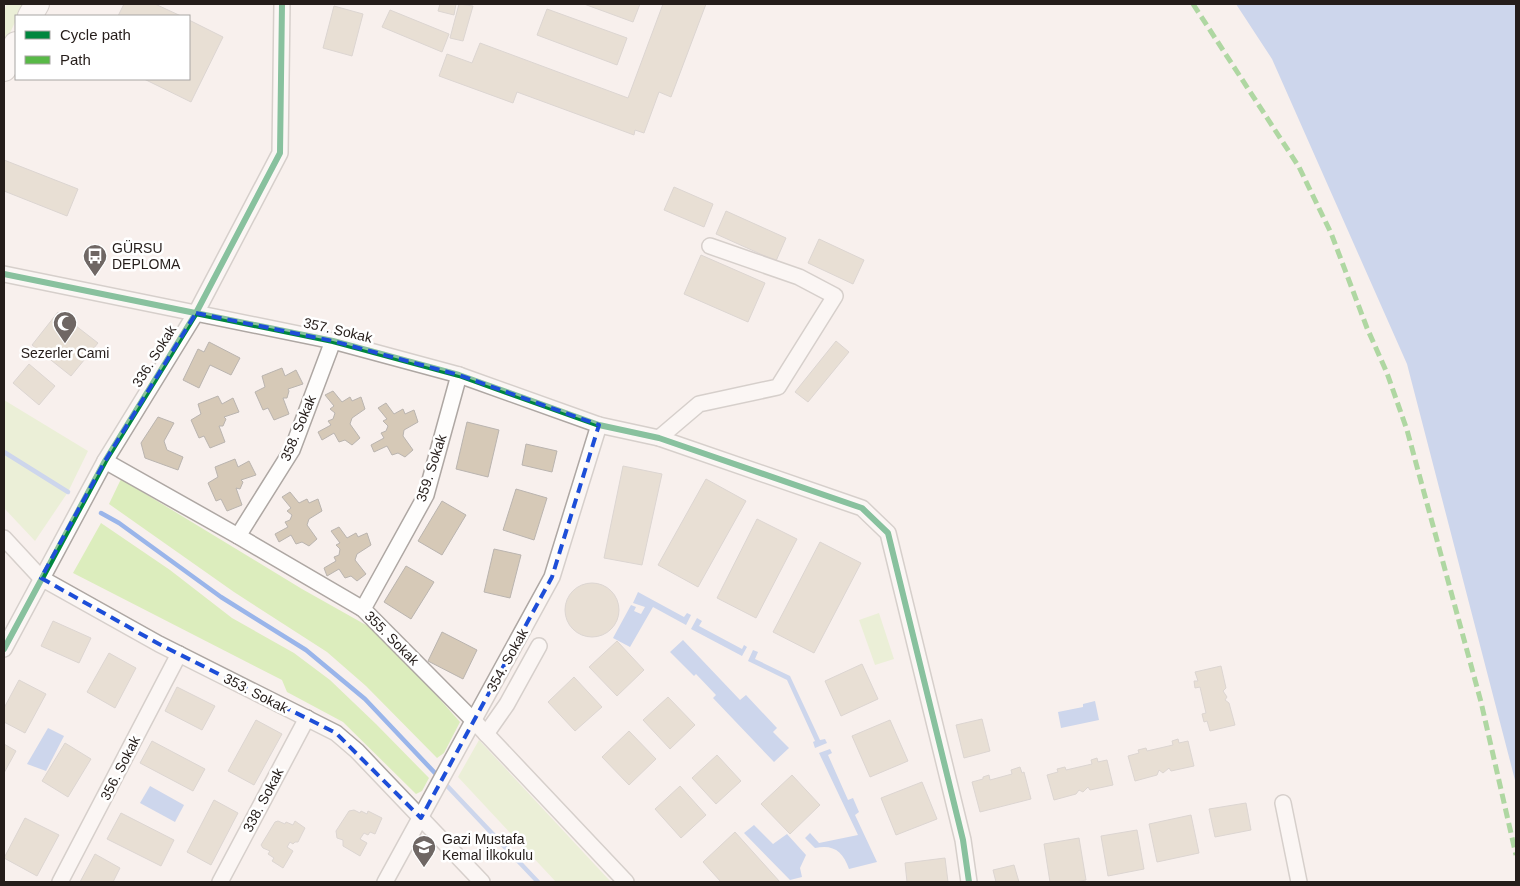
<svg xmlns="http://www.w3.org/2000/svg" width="1520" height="886" font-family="Helvetica,sans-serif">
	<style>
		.green { fill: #dcedbd }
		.water { fill: #9ab5ea }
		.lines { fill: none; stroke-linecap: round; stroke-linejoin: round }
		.stream { stroke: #9ab5ea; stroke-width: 4.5 }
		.building { fill: #d6c9b7; stroke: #bab4af }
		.minor-casing { stroke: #aea7a3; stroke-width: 18 }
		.primary-casing { stroke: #aea7a3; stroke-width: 26 }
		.minor { stroke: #fefdfc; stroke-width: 15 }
		.primary { stroke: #fefdfc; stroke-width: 24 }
		.quiet { stroke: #58b947; stroke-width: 5; stroke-dasharray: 10 5; stroke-linecap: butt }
		.cycleway-casing { stroke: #fff; stroke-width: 9 }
		.cycleway { stroke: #00873e; stroke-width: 6 }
		.marked { fill: none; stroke: #1d4ed8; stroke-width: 4; stroke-dasharray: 10 6; stroke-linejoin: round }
		.labels { text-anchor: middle; stroke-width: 5; stroke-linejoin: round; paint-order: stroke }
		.poi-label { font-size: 14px; fill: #251d1a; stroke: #fff; text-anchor: start }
		.street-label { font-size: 14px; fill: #251d1a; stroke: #fff }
	</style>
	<rect width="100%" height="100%" fill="#f8f0ed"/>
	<g class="green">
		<path d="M7,4H24L18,16H16V20L4,46V11Z"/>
		<path d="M4,400L88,451L68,492L35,541L4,508Z"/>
		<path d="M121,479L302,589L382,634L460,722L444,753L437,758L366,686L327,652L234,592L109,504Z"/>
		<path d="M101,523L170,570L232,618L294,653L330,680L376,724L429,778L422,791L416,794L343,722L287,692L282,680L73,573Z"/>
		<path d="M879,613L894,659L875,665L859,620Z"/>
		<path d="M479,740L611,882H556L458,777Z"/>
	</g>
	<g class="water">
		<path d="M1236,4H1516V784L1407,364L1272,59Z"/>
		<path d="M638,592L684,617L687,613L691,615L686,625L653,607L630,647L613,638L631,605L636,607L634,611L641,614L645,607L633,603Z"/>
		<path d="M697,618L702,621L699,626L742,649L744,645L747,647L742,656L691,629Z"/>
		<path d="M683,640L740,700L746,695L777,728L773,732L789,748L774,762L713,698L716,695L696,674L694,676L670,652Z"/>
		<path d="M753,650L758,652L755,659L790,676L820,740L825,739L827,743L815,748L813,742L815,741L787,680L748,661Z"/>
		<path d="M1095,701L1099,720L1061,728L1058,712L1083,707V704Z"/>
		<path d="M48,728L64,736L46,771L27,764Z"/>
		<path d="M830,749L832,753L828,755L848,800L853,798L859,812L855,815L877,862L849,869C843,851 833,844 815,848L805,838L810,833L819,843L858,835L819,753Z"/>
		<path d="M150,786L184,805L175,822L140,803Z"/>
		<path d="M754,825L773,844L787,834L806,855L800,868L802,877L790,880L744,833Z"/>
	</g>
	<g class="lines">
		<g class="stream">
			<path d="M4,452L68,492"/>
			<path d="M101,513L119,523L221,597L306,650L365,699L538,882"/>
		</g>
	</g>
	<g class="building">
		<path d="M124,4H155L181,16H118Z"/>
		<path d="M440,4H456L454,15L438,11Z"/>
		<path d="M459,4L473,6L463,41L450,38Z"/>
		<path d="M584,4H640L633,22Z"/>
		<path d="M663,4H706L671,97L659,92L644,133L635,130L634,135L517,92L513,103L439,76L447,54L472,63L480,43L628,98Z"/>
		<path d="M334,6L363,14L352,56L323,48Z"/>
		<path d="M547,9L627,38L617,65L537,35Z"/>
		<path d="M390,10L449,34L442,52L382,27Z"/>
		<path d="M189,20L223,37L191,102L144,79H189Z"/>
		<path d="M4,160L78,189L67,216L4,191Z"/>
		<path d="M674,187L713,204L704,227L664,210Z"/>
		<path d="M726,211L786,238L776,261L716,234Z"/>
		<path d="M819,239L864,260L853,284L808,263Z"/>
		<path d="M701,255L765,283L748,322L684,294Z"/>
		<path d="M58,312L98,343L71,376L32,345Z"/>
		<path d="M836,341L849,352L808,402L795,392Z"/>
		<path d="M209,342L240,358L231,375L210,365L199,388L183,380L198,349L204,352Z"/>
		<path d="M29,364L55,386L39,405L13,383Z"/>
		<path d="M282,368L285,376L296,370L303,384L288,389L289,391L287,398H283L289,414L274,420L268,408L263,410L255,392L265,387L262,376Z"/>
		<path d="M333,391L342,402L350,397L352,401L361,397L365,409L352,418L350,424L360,438L352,445L345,440L339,442L334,433L322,440L318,432L331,425L328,421L333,419L335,413L330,409L334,406L325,395Z"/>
		<path d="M218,396L222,404L233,398L239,412L224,417L226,419L223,426H219L225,442L210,448L204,436L199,438L191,420L201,414L198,404Z"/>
		<path d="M386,403L394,414L403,409L405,414L414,410L418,422L404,430L403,436L413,450L405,457L398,453L392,455L387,446L374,452L371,445L384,438L381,433L386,431L388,426L383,421L387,419L378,408Z"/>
		<path d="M158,417L174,423L164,441L167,450L183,457L178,470L145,458L141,443Z"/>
		<path d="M467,422L499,430L488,477L456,469Z"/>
		<path d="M526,444L557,451L552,472L522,465Z"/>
		<path d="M235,459L238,467L249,461L256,475L241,480L243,482L240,489L236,488L242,505L227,511L221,499L216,501L208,483L218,477L215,467Z"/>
		<path d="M623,466L662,474L642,565L604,558Z"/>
		<path d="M706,479L746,501L698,587L658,565Z"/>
		<path d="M516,489L547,498L534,540L503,530Z"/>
		<path d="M290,492L299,503L307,499L309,503L318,499L322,511L309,519L307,525L317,539L309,546L302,542L296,544L291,535L279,542L275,534L288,527L285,522L290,520L292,515L287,511L291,508L282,497Z"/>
		<path d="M442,501L466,515L442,555L418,541Z"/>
		<path d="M757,519L797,539L756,618L717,598Z"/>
		<path d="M339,527L347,538L356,533L358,537L367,533L371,545L357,554L355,560L366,574L357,581L351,576L345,578L339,569L327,576L324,568L336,561L334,557L339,555L340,549L336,545L340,543L331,531Z"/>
		<path d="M820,542L861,563L814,653L773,632Z"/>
		<path d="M494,549L521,555L510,598L484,592Z"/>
		<path d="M406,566L434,582L411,619L384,602Z"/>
		<circle cx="592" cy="610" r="27"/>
		<path d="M53,621L91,638L79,663L41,646Z"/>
		<path d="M442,632L477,650L463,679L428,661Z"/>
		<path d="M617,641L644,670L617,696L589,667Z"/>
		<path d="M109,653L136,668L115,708L87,692Z"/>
		<path d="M862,664L878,699L841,716L825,681Z"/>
		<path d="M1221,666L1226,688L1223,691L1227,697L1225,700L1229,703L1235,725L1210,731L1207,721L1204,722L1202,714L1206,713L1200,687L1195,688L1194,681H1198L1195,672Z"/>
		<path d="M574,677L602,707L575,731L548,702Z"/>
		<path d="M19,680L46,694L25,733L4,722V708Z"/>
		<path d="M177,687L215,706L202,730L165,711Z"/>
		<path d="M668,697L695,725L670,749L643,720Z"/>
		<path d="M982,719L990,751L964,758L956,725Z"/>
		<path d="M256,720L282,734L254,785L228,771Z"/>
		<path d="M890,720L908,761L870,777L852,736Z"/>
		<path d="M629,731L656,759L629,785L602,757Z"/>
		<path d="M1178,739L1179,743L1188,741L1194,766L1171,771L1169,768L1163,773L1159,770L1157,775L1135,781L1128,756L1139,753L1138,750L1146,748L1147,751L1173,745L1172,741Z"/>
		<path d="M152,741L205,769L193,791L140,763Z"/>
		<path d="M65,743L91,759L68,797L42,781Z"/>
		<path d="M4,744L16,751L4,773Z"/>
		<path d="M717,755L741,781L716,804L692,778Z"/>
		<path d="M1097,758L1098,762L1107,760L1113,785L1090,790L1088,787L1083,792L1079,790L1076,794L1054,800L1047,775L1058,772L1057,769L1065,767L1066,770L1092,764L1091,760Z"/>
		<path d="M1020,767L1022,773L1024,772L1031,799L980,812L972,782L983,779V777L989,775L990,780L1012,774L1011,770Z"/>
		<path d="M792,775L820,805L790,834L761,804Z"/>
		<path d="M922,782L937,819L896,835L881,798Z"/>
		<path d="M680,786L706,815L681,838L655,809Z"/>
		<path d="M214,800L238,813L211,865L187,852Z"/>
		<path d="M1246,803L1251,830L1215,837L1209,809Z"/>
		<path d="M354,810L360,813L361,811L367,814L368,811L382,818L375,834L370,832L368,835L364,833L360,839L367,843L360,856L343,846V840L337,838L336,831L349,811Z"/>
		<path d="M121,813L174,840L161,866L107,839Z"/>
		<path d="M1191,815L1199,853L1157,862L1149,824Z"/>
		<path d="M25,818L59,835L37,876L4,858Z"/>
		<path d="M278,821L285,824L286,822L293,825L295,821L305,828L298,842H295L293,844L290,842L287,847L293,851L283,868L272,861L274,858L268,854L270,851L263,848L261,845L275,822Z"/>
		<path d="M1137,830L1144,869L1108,876L1101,836Z"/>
		<path d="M735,832L780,882H721L703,862Z"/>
		<path d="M1079,838L1086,880L1075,882H1050L1044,844Z"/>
		<path d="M95,854L120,868L113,882H80Z"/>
		<path d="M945,858L948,882H907L905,863Z"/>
		<path d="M1014,865L1019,882H996L993,870Z"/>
	</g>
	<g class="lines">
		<g class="minor-casing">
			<g id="minor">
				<path d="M4,274L333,341L459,375L599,425L659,438L862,508L888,533L963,840L969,882"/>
				<path d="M659,438L699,404L778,387L835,296L799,277L710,246"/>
				<path d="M105,461L238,536L363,609L474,721L626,882"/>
				<path d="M238,536L292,450L333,341"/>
				<path d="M4,538L41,578L159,644L336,733L357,751L482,882"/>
				<path d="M363,609L426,495L459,375"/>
				<path d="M4,649L105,461L196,313L280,153L282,4"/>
				<path d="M486,734L507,704L539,646"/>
				<path d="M1283,803L1299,882"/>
				<path d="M60,882L179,654"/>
				<path d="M220,882L307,718"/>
				<path d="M385,882L552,577L599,425"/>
			</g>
		</g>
		<g class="primary-casing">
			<g id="primary">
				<path d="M30,16L37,4"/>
				<path d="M4,69L16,44"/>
			</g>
		</g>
		<use href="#minor" class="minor"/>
		<use href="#primary" class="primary"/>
		<path class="quiet" d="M1193,4L1299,167L1331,233L1367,328L1387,373L1407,430L1481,702L1516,855"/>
		<g class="cycleway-casing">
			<g id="cycleway">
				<path d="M4,274L333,341L459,375L599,425L659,438L862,508L888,533L963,840L969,882"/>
				<path d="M4,649L105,461L196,313L280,153L282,4"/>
			</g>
		</g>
		<use href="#cycleway" class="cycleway"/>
	</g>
	<path d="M0 0H1520V886H0ZM196,313L333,341L459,375L599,425L552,577L421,818L336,733L159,644L41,578L105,461Z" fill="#f8f0ed" fill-opacity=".55" fill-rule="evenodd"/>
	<path class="marked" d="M196,313L333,341L459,375L599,425L552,577L421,818L336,733L159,644L41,578L105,461Z"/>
	<defs>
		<g id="bus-pin" transform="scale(1.25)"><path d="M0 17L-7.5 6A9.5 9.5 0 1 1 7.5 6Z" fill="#6f6764" stroke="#fff"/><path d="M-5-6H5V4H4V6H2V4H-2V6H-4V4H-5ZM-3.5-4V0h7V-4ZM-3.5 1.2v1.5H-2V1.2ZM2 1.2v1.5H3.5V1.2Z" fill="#fff"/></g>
		<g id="mosque-pin" transform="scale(1.25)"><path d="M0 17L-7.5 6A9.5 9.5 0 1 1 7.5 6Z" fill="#6f6764" stroke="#fff"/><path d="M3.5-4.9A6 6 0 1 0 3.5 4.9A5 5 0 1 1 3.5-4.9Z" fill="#fff"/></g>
		<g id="school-pin" transform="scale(1.25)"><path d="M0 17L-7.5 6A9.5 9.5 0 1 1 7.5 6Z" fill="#6f6764" stroke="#fff"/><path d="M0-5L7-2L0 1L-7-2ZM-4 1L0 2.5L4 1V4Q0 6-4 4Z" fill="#fff"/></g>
	</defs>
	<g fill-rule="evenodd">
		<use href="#bus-pin" x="95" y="256"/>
		<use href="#mosque-pin" x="65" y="323"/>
		<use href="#school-pin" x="424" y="847"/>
	</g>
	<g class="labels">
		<g class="poi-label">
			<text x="112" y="253">GÜRSU<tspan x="112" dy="16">DEPLOMA</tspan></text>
			<text x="65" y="358" text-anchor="middle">Sezerler Cami</text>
			<text x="442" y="844">Gazi Mustafa<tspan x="442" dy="16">Kemal İlkokulu</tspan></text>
		</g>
		<g class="street-label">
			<text transform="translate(338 330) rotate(13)" y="5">357. Sokak</text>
			<text transform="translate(154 356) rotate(-58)" y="5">336. Sokak</text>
			<text transform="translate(298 428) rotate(-67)" y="5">358. Sokak</text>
			<text transform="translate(431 468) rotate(-72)" y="5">359. Sokak</text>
			<text transform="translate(392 638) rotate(45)" y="5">355. Sokak</text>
			<text transform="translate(507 660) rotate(-61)" y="5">354. Sokak</text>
			<text transform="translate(256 693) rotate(27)" y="5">353. Sokak</text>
			<text transform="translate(120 768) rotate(-63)" y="5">356. Sokak</text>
			<text transform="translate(263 800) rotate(-62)" y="5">338. Sokak</text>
		</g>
	</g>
	<rect width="1520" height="886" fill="none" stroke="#251d1a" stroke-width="10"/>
	<rect x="15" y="15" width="175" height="65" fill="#ffffff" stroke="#a8a5a3"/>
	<rect x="25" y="31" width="25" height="8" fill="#00873e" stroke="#a8a5a3"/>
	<text x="60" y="40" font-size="15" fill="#251d1a">Cycle path</text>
	<rect x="25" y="56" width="25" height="8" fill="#58b947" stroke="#a8a5a3"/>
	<text x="60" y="65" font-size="15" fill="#251d1a">Path</text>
</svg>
